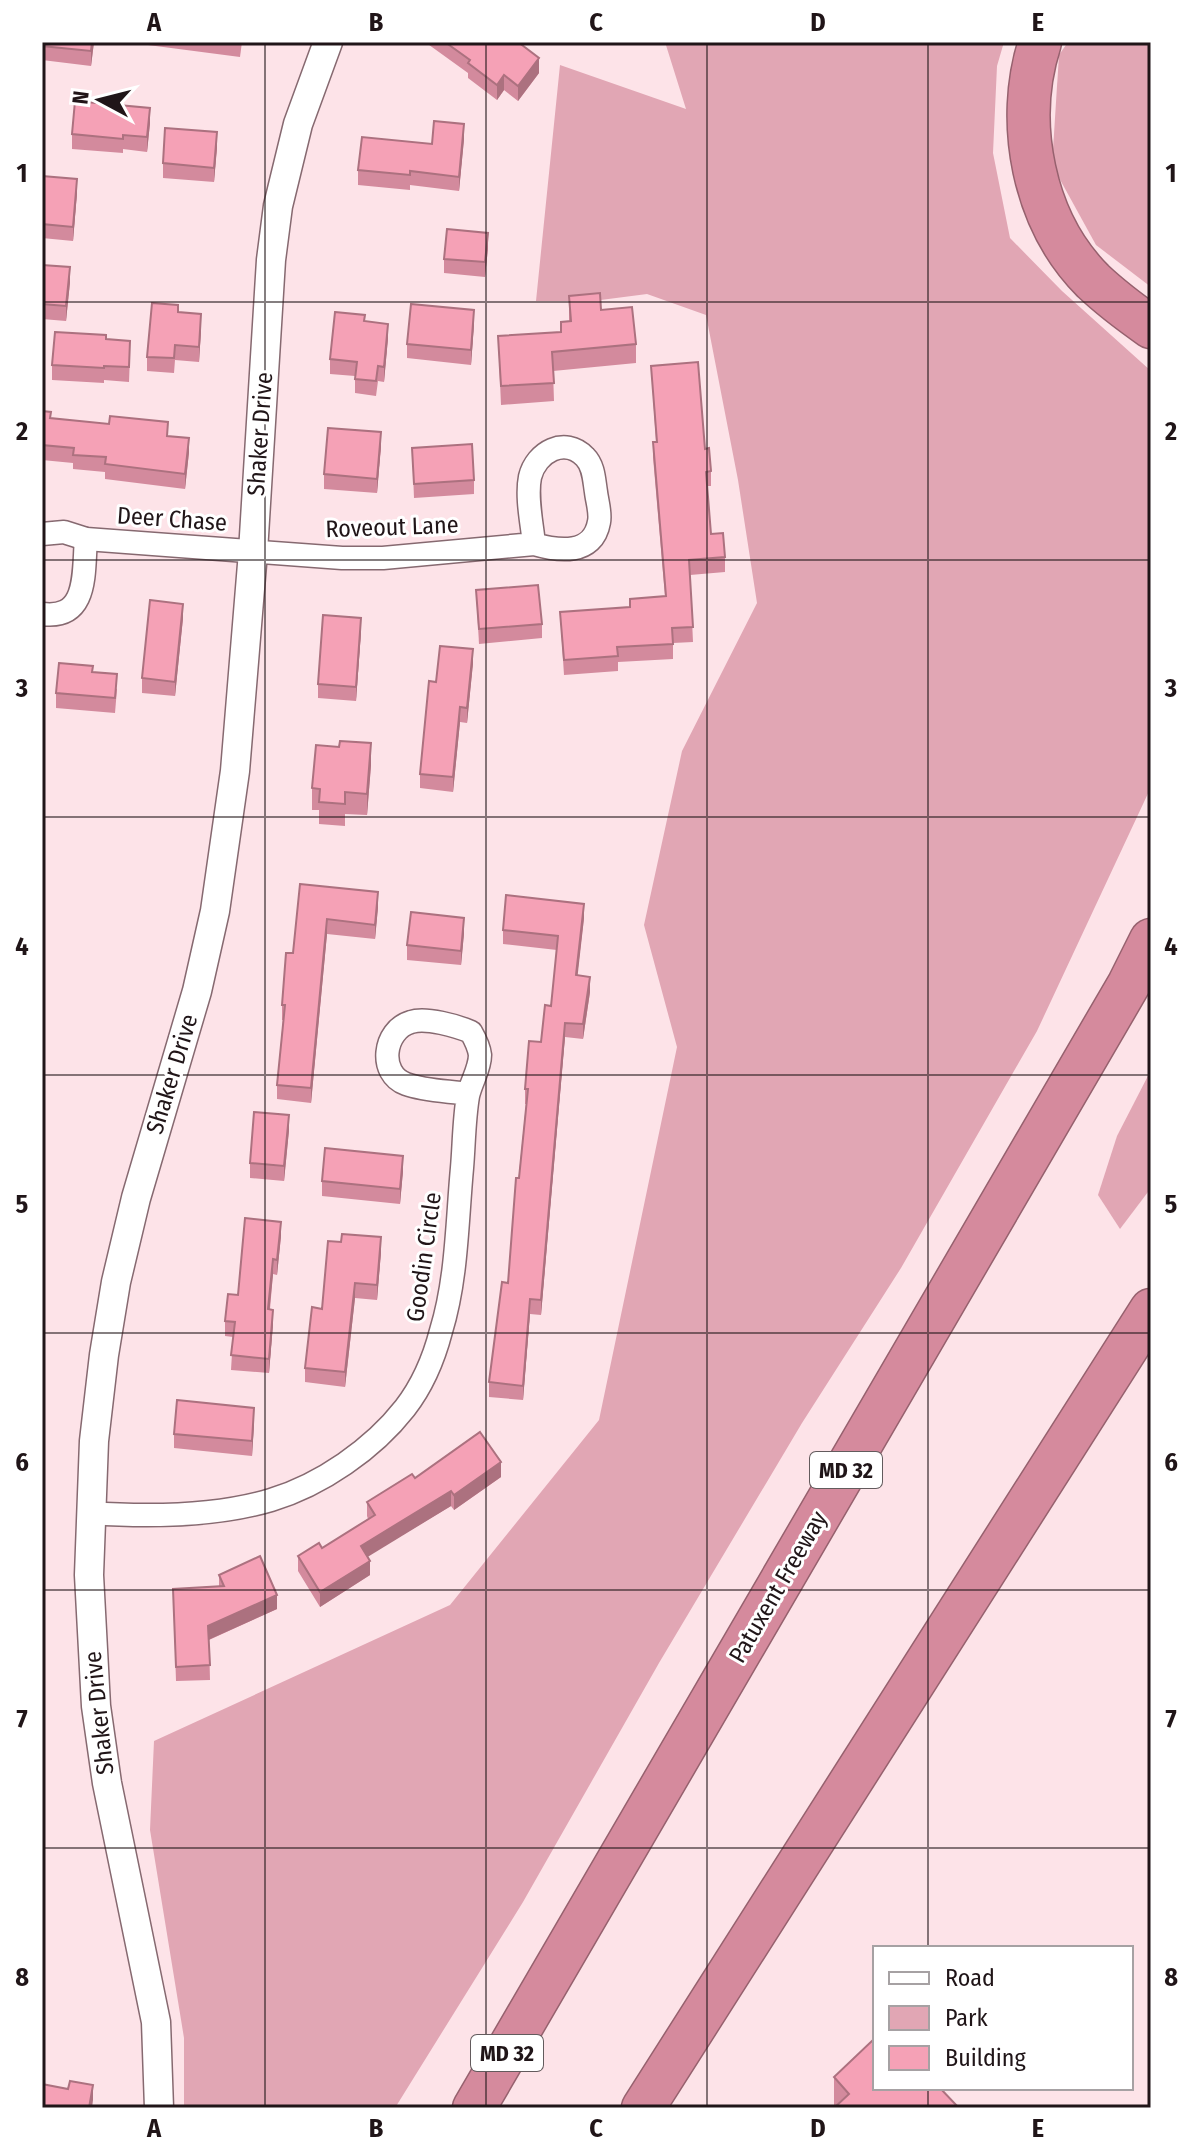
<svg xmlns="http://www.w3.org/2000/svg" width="1193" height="2150" font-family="'Fira Sans Condensed',sans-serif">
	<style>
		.green { fill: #e1a6b4 }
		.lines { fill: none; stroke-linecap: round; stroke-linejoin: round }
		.minor-casing { stroke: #866970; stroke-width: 25 }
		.tertiary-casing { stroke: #866970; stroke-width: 31 }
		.motorway-casing { stroke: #96616e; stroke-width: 45 }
		.minor { stroke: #fff; stroke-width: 22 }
		.tertiary { stroke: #fff; stroke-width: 28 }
		.motorway { stroke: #d58a9d; stroke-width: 42 }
		.wall { fill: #d38a9d }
		.shaded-wall { fill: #ac717f }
		.building { fill: #f5a1b6; stroke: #ac717f; stroke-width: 2 }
		.grid { fill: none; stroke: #201518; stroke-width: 2; stroke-opacity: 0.55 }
		.labels { text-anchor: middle; stroke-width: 6; stroke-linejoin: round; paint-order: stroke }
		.shield { fill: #fff; stroke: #635b5d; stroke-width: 2 }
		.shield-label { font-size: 22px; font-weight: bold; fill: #201518 }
		.street-label { font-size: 24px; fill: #201518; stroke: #fff }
		.neatline { fill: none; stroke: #201518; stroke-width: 3 }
		.grid-label { font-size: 26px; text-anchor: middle; font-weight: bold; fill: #201518 }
	</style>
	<rect width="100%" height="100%" fill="#fde3e8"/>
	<g class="green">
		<path d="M665,42H1004L997,66L993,153L1010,238L1062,291L1151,371V787L1037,1031L901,1268L802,1423L659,1663L523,1902L395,2108H184V2038L150,1830L154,1741L450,1605L599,1420L677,1047L644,925L682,751L757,603L738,480L706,315L647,294L593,301H536L560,65L686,109Z"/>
		<path d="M1068,42H1151V287L1096,245L1052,165L1059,55Z"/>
		<path d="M1151,1070V1188L1120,1229L1098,1195L1117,1136Z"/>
	</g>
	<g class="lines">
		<g class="minor-casing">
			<g id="minor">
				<path d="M42,534L64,532L86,539L342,558H383L534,544C532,524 526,497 530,477C536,452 565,436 585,457C594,466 594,480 596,492C597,501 601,513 599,522C593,556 558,551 534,544"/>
				<path d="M42,614C89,620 83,572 86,539"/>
				<path d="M90,1513C149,1517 214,1517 271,1500C321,1485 373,1449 405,1408C422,1386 434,1358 441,1331C457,1279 457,1222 462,1168C464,1145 464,1119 468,1096C471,1082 480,1069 480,1055C479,1047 475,1039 471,1032C457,1026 426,1017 411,1022C383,1030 378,1074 406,1084C425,1091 449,1091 468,1094"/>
			</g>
		</g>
		<g class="tertiary-casing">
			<path id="tertiary" d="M159,2108L156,2022L107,1783L96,1706L89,1575L94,1441L104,1355L116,1282L136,1198L197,991L215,911L235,771L253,552L271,260L278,206L298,124L328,42"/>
		</g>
		<g class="motorway-casing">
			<g id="motorway">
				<path d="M1040,42C1014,122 1033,221 1093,281C1111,298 1131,313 1151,327"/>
				<path d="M474,2108L1129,984L1151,940"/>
				<path d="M643,2108L1151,1310"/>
			</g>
		</g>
		<use href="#minor" class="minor"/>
		<use href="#tertiary" class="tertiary"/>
		<use href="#motorway" class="motorway"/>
	</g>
	<g class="wall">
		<path d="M42,42H94L91,66L42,60Z"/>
		<path d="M125,42H242L240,57Z"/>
		<path d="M425,42H519L539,73L518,101L504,90L497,100L468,78V73Z"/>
		<path d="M150,123L147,152L123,149V153L72,149V134Z"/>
		<path d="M464,139L459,191L410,185V190L358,185V170L432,144Z"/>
		<path d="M217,147L214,182L163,178V163Z"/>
		<path d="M42,176L77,193L73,241L42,238Z"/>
		<path d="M488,248L485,277L444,273V259Z"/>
		<path d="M42,265L70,282L66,321L42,319Z"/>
		<path d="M569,296L601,310L636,344V363L553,371L554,401L501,405L498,336L561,332V322L569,321Z"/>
		<path d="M178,312L201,329L199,362L175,360L174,373L147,371V357Z"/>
		<path d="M365,321L388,338L384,382L378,381L376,396L355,393V376L330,374V359Z"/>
		<path d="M474,324L471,365L407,358V344Z"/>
		<path d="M106,339L130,356L129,382L104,380V383L52,380V365Z"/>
		<path d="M651,366L705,449L711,471V486H707L711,534L725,557V572L690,575L693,642L673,643V659L618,662V671L564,675L560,612L630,607L665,596L653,457V442H656Z"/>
		<path d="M42,411L51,418L168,436L189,452L185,489L105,479V472L73,469V463L42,460Z"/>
		<path d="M381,446L377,493L324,489V474Z"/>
		<path d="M412,448L474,480V494L414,498Z"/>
		<path d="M476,590L542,624V638L479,644Z"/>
		<path d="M183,618L175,696L142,693V678Z"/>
		<path d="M361,632L356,701L318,698V684Z"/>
		<path d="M473,663L467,723L460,722L453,792L420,788V774L436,682Z"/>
		<path d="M93,672L117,689L115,713L56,708V693Z"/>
		<path d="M371,765L367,815L345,814V826L319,824V810H312V788Z"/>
		<path d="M300,884L378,907L375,939L327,934L311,1103L277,1099V1085L283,1020H282V1005L293,953Z"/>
		<path d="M584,918L577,976L590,992L583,1039L565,1037L541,1315L530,1314L523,1400L489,1397V1382L508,1283L526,1104H525V1089L541,1042L551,1006L557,950L503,944V930Z"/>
		<path d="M464,933L461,965L407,960V945Z"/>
		<path d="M289,1130L284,1181L250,1178V1163Z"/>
		<path d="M403,1171L400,1204L322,1196V1181Z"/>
		<path d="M281,1236L277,1275L273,1274L270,1309L273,1324L269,1373L231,1370L233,1337L225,1336V1321L238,1295Z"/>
		<path d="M381,1252L377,1300L355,1298L345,1387L305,1382V1368L322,1309Z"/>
		<path d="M254,1423L252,1456L174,1448V1434Z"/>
		<path d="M501,1477L454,1510L451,1506L367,1556L370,1575L320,1607L298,1571V1556L322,1548L368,1519L367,1516V1502L415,1478Z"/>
		<path d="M219,1575L277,1609L209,1640L210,1680L176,1681L173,1589L219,1586Z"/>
		<path d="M834,2077L959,2108L835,2107L834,2105Z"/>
	</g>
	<g class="shaded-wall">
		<path d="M92,42H94L91,66V51Z"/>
		<path d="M539,58V73L518,101V86Z"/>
		<path d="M504,75V90L497,100V85Z"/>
		<path d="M150,108V123L147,152V137Z"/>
		<path d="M464,124V139L459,191V177Z"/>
		<path d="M217,132V147L214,182V168Z"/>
		<path d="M77,179V193L73,241V227Z"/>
		<path d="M488,233V248L485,277V262Z"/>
		<path d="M70,267V282L66,321V306Z"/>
		<path d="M474,310V324L471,365V350Z"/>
		<path d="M201,314V329L199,362V347Z"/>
		<path d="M388,324V338L384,382V367Z"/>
		<path d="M381,432V446L377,493V479Z"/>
		<path d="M189,438V452L185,489V474Z"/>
		<path d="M183,604V618L175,696V682Z"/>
		<path d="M361,618V632L356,701V687Z"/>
		<path d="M473,649V663L467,723V708Z"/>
		<path d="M460,707V722L453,792V777Z"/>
		<path d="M371,743V765L367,815V794Z"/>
		<path d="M378,892V907L375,939V925Z"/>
		<path d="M584,904V918L576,990V975Z"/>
		<path d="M464,918V933L461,965V951Z"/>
		<path d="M327,919V934L311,1103V1088Z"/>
		<path d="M590,977V992L583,1039V1024Z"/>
		<path d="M565,1023V1037L541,1315V1300Z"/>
		<path d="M289,1115V1130L284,1181V1166Z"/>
		<path d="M403,1156V1171L400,1204V1189Z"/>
		<path d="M281,1222V1236L277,1275V1260Z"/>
		<path d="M381,1237V1252L377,1300V1285Z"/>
		<path d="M273,1259V1274L268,1324V1309Z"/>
		<path d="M355,1283V1298L345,1387V1372Z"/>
		<path d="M530,1299V1314L523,1400V1386Z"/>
		<path d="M273,1310V1324L269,1373V1359Z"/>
		<path d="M254,1408V1423L252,1456V1441Z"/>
		<path d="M501,1462V1477L454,1510V1495Z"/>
		<path d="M451,1491V1506L361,1561V1546Z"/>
		<path d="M370,1561V1575L320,1607V1592Z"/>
		<path d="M277,1595V1609L208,1640V1626Z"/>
		<path d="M93,2085V2100L92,2108H89Z"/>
	</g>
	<g class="building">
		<path d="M42,42H92L91,51L42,46Z"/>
		<path d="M445,42H518L539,58L518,86L504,75L497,85L468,63L470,60Z"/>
		<path d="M75,101L150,108L147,137L123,135V139L72,134Z"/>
		<path d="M434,121L464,124L459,177L410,171V175L358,170L362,137L432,144Z"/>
		<path d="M165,128L217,132L214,168L163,163Z"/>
		<path d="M42,176L77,179L73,227L42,224Z"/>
		<path d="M447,229L488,233L485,262L444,259Z"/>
		<path d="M42,265L70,267L66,306L42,304Z"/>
		<path d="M600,293L601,310L632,307L636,344L552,352L554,383L501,386L498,336L561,332V322L571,321L569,296Z"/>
		<path d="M152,303L178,305V312L201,314L199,347L175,345L174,358L147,357Z"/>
		<path d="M411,304L474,310L471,350L407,344Z"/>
		<path d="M335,312L365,315L364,321L388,324L384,367L378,366L376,381L355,379L357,362L330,359Z"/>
		<path d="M55,332L106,335V339L130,341L129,367L104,366V368L52,365Z"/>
		<path d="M698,362L705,449L709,448L711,471L706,472L711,534L723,533L725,557L689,560L693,627L672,628L673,644L617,647L618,656L564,660L560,612L630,607V599L666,596L653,442H657L651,366Z"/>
		<path d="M42,411L51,412L50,418L109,424L110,416L168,422L167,436L189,438L185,474L105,464L106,457L73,455L74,448L42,445Z"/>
		<path d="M328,428L381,432L377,479L324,474Z"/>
		<path d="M472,444L474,480L414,484L412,448Z"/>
		<path d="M538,585L542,624L479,629L476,590Z"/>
		<path d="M150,600L183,604L175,682L142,678Z"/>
		<path d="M323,615L361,618L356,687L318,684Z"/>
		<path d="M440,646L473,649L467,708L460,707L453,777L420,774L429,681L436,682Z"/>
		<path d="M59,663L93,666L92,672L117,674L115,698L56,693Z"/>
		<path d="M340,741L371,743L367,794L345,792V804L319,802L320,789L312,788L316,745L339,747Z"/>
		<path d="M300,884L378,892L375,925L327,919L311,1088L277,1085L285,1005H282L286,953H293Z"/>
		<path d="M506,895L584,904L576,975L590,977L583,1024L565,1023L541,1300L530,1299L523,1386L489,1382L502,1282L508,1283L516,1178H519L528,1089H525L529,1041L541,1042L545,1005L551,1006L558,936L503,930Z"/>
		<path d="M411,912L464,918L461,951L407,945Z"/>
		<path d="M254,1112L289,1115L284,1166L250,1163Z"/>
		<path d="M325,1148L403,1156L400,1189L322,1181Z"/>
		<path d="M245,1218L281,1222L277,1260L273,1259L268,1309L273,1310L269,1359L231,1355L235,1322L225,1321L228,1294L238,1295Z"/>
		<path d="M342,1234L381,1237L377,1285L355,1283L345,1372L305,1368L312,1307L322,1309L328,1241L341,1242Z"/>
		<path d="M177,1400L254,1408L252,1441L174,1434Z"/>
		<path d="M480,1432L501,1462L454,1495L451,1491L361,1546L370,1561L320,1592L298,1556L319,1543L322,1548L375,1515L367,1502L412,1474L415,1478Z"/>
		<path d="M260,1556L277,1595L208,1626L210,1665L176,1667L173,1589L224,1586L219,1575Z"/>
		<path d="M875,2038V2088H940L959,2108H834L849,2094L834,2077Z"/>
		<path d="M70,2081L93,2085L89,2108H42V2084L68,2089Z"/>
	</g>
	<path class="grid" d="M265,42V2108M486,42V2108M707,42V2108M928,42V1948M42,302H1151M42,560H1151M42,817H1151M42,1075H1151M42,1333H1151M42,1590H1151M42,1848H1151M928,2088V2108"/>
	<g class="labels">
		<g class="shield">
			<rect x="810" y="1452" width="72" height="36" rx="6"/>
			<rect x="471" y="2035" width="72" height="36" rx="6"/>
		</g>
		<g class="shield-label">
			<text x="846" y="1478">MD 32</text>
			<text x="507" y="2061">MD 32</text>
		</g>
		<g class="street-label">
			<text transform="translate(260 434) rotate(-86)" y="8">Shaker Drive</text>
			<text transform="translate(172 519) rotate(4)" y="8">Deer Chase</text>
			<text transform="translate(392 527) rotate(-2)" y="8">Roveout Lane</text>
			<text transform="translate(172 1074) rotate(-73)" y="8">Shaker Drive</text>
			<text transform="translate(424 1257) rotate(-82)" y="8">Goodin Circle</text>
			<text transform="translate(778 1587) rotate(-60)" y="8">Patuxent Freeway</text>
			<text transform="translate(99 1713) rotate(-96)" y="8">Shaker Drive</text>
		</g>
	</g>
	<rect width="1193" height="2150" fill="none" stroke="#ffffff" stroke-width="88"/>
	<rect x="873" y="1946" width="260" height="144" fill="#ffffff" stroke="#a6a1a3" stroke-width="2"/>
	<rect x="889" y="1972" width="40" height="12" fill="#ffffff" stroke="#a6a1a3" stroke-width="2"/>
	<text x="945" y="1986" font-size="24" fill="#201518">Road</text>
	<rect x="889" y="2006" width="40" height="24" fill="#e1a6b4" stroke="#a6a1a3" stroke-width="2"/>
	<text x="945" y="2026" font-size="24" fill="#201518">Park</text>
	<rect x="889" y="2046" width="40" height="24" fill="#f5a1b6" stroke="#a6a1a3" stroke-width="2"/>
	<text x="945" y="2066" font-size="24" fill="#201518">Building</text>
	<g transform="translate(100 100) rotate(277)" stroke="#ffffff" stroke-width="6" paint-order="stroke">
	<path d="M0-6L14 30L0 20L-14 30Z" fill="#201518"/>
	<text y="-12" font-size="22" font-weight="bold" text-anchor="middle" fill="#201518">N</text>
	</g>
	<rect x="44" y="44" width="1105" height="2062" class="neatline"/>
	<g class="grid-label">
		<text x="154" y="31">A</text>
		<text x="376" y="31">B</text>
		<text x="596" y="31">C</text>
		<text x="818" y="31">D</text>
		<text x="1038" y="31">E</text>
		<text x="22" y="182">1</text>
		<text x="1171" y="182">1</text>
		<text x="22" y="440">2</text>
		<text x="1171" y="440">2</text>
		<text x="22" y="697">3</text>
		<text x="1171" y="697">3</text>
		<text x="22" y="955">4</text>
		<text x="1171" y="955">4</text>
		<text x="22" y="1213">5</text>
		<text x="1171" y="1213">5</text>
		<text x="22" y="1471">6</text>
		<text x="1171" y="1471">6</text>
		<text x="22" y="1728">7</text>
		<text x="1171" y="1728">7</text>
		<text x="22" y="1986">8</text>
		<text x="1171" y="1986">8</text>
		<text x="154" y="2137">A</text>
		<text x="376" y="2137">B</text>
		<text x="596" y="2137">C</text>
		<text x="818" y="2137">D</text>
		<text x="1038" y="2137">E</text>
	</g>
</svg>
